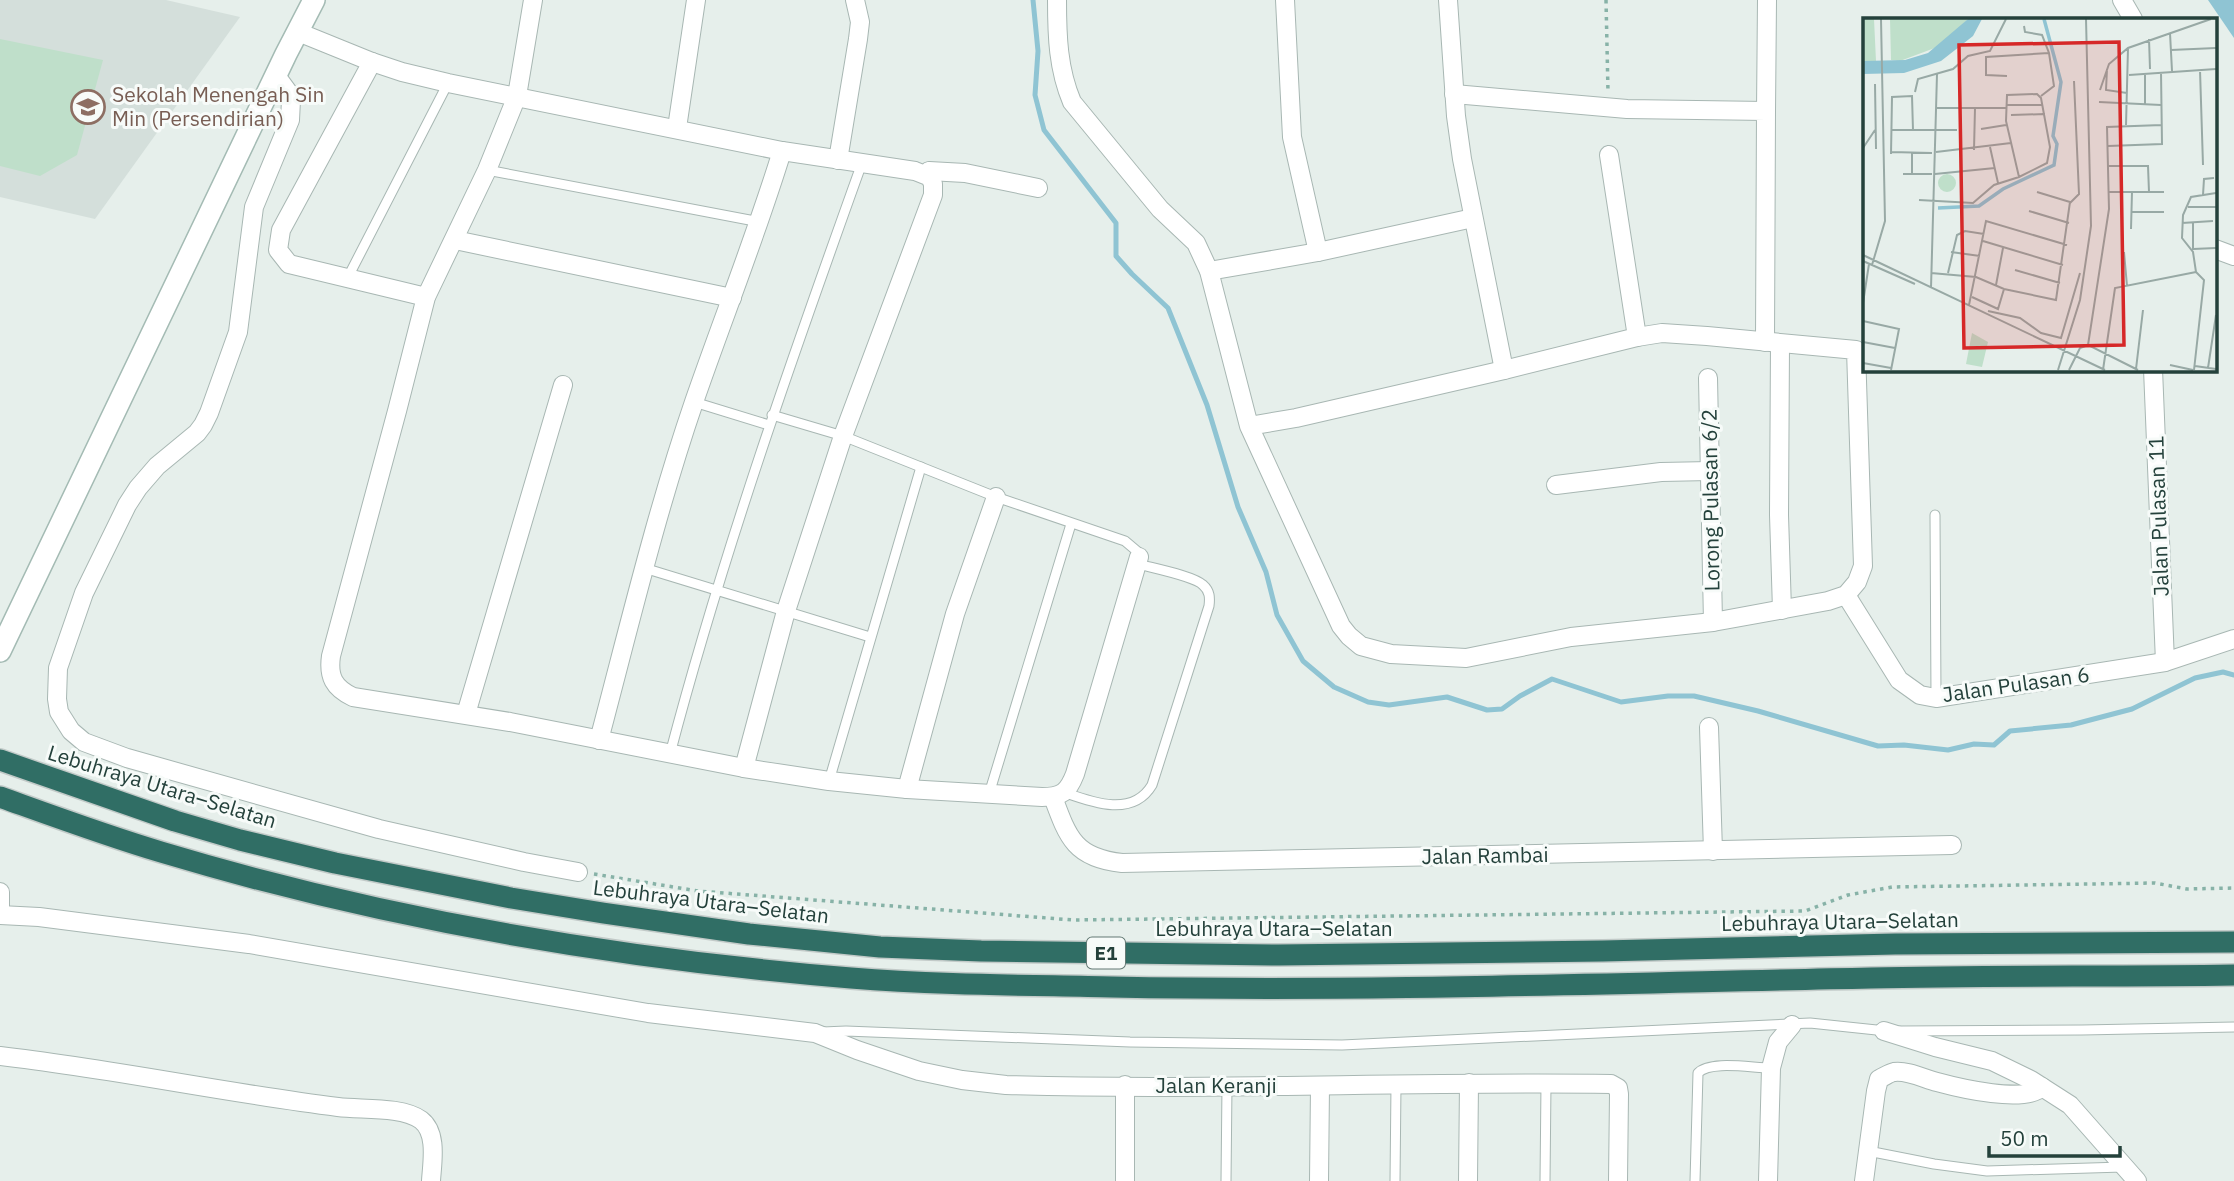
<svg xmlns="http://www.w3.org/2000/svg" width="2234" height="1181" font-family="'IBM Plex Sans',sans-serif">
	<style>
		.built { fill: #d4dfdb }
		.green { fill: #bfdfca }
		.water { fill: #8fc4d3 }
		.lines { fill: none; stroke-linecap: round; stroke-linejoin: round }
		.stream { stroke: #8fc4d3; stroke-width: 5 }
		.lane-casing { stroke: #a8b7b3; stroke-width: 11 }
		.street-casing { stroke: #a8b7b3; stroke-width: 20 }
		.secondary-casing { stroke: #a4bbb4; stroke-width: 24 }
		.highway-casing { stroke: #c2cac8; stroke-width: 24 }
		.path { stroke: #87b2a7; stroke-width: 3.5; stroke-dasharray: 3.5 5; stroke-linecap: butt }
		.lane { stroke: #fff; stroke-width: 9 }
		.street { stroke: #fff; stroke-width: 18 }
		.secondary { stroke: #fff; stroke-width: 21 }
		.highway { stroke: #306e65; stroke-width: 21 }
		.labels { text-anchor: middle; stroke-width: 6; stroke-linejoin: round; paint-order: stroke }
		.shield { fill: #f7fbf9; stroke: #637974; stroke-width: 2 }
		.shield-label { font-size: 19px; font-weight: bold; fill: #24413b }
		.education-label { font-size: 21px; fill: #785e54; stroke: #f7fbf9; text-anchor: start }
		.street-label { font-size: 21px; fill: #24413b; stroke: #f7fbf9 }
		.inset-river { fill: none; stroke: #8fc4d3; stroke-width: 3.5 }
		.inset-road { fill: none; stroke: #98a9a5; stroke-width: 2 }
		.view { fill: #d62828; fill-opacity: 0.15; stroke: #d62828; stroke-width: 3.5 }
		.inset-edge { fill: none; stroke: #24413b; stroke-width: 3.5 }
	</style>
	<rect width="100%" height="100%" fill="#e6efeb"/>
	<path class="built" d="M0,0H166L240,17L95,219L0,197Z"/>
	<path class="green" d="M0,39L103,60L77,155L40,176L0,166Z"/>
	<path class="water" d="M2208,0H2234V38Z"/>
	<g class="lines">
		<path class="stream" d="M1033,0L1038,51L1035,95L1044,130L1116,223V256L1132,274L1168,308L1207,405L1238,507L1266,572L1277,615L1303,661L1334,687L1368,702L1389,705L1447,697L1487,710L1502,709L1520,696L1552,679L1621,702L1668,696H1694L1758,711L1878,746L1904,745L1948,750L1974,744L1994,745L2010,731L2071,725L2132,709L2195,678L2223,672L2234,675"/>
		<g class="lane-casing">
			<g id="lane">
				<path d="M487,170L760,222"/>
				<path d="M347,279L448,83"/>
				<path d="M694,402L769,425"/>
				<path d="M772,415L843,436L996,497L1125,541L1138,552L1139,557"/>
				<path d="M1935,515L1936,698"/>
				<path d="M644,568L870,637"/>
				<path d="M670,754C723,553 792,358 862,163"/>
				<path d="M829,781L921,467"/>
				<path d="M1066,793C1094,803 1133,817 1152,785L1209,606C1210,598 1210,591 1203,585C1194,576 1152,568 1138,564"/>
				<path d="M989,794L1071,524"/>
				<path d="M1900,1031L2082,1030L2234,1027"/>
				<path d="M823,1032L846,1031L1130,1042L1342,1045L1810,1023L1886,1031"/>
				<path d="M1868,1151L1934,1164L1987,1171L2123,1167"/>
				<path d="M1226,1181L1227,1086"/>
				<path d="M1395,1181L1396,1085"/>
				<path d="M1545,1181L1546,1084"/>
				<path d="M1695,1181L1698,1073C1710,1060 1752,1068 1771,1068"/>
			</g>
		</g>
		<g class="street-casing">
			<g id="street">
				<path d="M533,0L517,96L487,170L426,297L397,411L331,656C328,677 334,688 353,697L510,722L744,768L829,781L907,789L1042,797C1062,797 1068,792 1075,774L1139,557"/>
				<path d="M1057,0C1057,36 1058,69 1072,102L1160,209L1196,243L1209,271L1249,426L1341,626L1349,636L1361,646L1391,654L1466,658L1571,637L1713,622L1828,601L1846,595L1857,582L1863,566L1856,350L1707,336L1662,333L1637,337L1504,370L1296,418L1249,426"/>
				<path d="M1285,0L1292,137L1318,252"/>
				<path d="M1448,0L1456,116L1462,159L1504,370"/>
				<path d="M2122,0L2133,19"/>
				<path d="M298,32L372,62L402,72L448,83L782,151L915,171L930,177L933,184V195L843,436L786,611L744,768"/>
				<path d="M372,62L281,230L278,250L289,264L426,297"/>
				<path d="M277,77L288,92L291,100L290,120L254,207L238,332L209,413L203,425L197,433L157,466L138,488L127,505L84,593L58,668L57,699L59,712L71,731L84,742L127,758L379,829L524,862L578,872"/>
				<path d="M1454,94L1627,109L1766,111L1765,342"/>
				<path d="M1766,111L1767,0"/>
				<path d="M677,128L696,0"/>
				<path d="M1609,155L1637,337"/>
				<path d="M838,160L858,39L860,22L855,0"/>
				<path d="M930,177L929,171L965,173L1038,188"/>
				<path d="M455,240L732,298"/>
				<path d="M2215,249L2234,256"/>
				<path d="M1209,271L1318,252L1473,218"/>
				<path d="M1780,344L1779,515L1782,610"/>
				<path d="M2153,369L2165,662"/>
				<path d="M1708,378L1713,622"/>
				<path d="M1556,485L1661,472L1710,471"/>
				<path d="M1846,595L1899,680L1920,695L1936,698L2165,662L2234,639"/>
				<path d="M466,714L563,385"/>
				<path d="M1709,727L1713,851"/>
				<path d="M599,740C629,627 656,513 694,402C723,318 756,236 782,151"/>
				<path d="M907,789L955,614L996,497"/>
				<path d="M1053,797C1068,838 1075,858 1122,863L1952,845"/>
				<path d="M0,892V914"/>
				<path d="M0,915L39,917L249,944L648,1013L815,1033L857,1050L919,1071L962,1080L1006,1085C1208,1091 1410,1081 1611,1084L1618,1088L1619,1094L1618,1181"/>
				<path d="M1884,1031L1935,1047L1992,1061L2031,1080L2070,1105L2137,1181"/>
				<path d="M0,1056C113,1069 225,1093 338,1107C361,1110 402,1106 421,1120C438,1133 432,1163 431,1181"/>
				<path d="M1125,1181V1085"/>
				<path d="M1319,1181L1320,1086"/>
				<path d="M1468,1181L1469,1083"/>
				<path d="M1768,1181L1771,1068L1778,1042L1792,1025"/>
				<path d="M1864,1181L1876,1091L1879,1079C1884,1077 1889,1073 1894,1072C1907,1070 1925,1079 1937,1082C1959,1088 2026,1104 2042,1087"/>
			</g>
		</g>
		<g class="secondary-casing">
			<path id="secondary" d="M0,651L286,54L314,0"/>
		</g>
		<g class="highway-casing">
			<g id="highway">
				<path d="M0,760L175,821L240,840L335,863L511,898L603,913L749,934L880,947L981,951L1279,955L1603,951L1895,944L2234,942"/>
				<path d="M0,797C53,816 107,836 161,852C384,919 619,959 851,978C938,985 1025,985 1112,987C1365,992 1618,983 1871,978C1992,975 2113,977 2234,975"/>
			</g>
		</g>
		<g class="path">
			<path d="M1606,0L1608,92"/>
			<path d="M594,874L698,891L1073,920L1805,911L1848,895L1892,887L2155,883L2187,889L2234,888"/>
		</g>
		<use href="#lane" class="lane"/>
		<use href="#street" class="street"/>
		<use href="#secondary" class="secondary"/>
		<use href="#highway" class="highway"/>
	</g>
	<defs>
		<g id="school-ring" transform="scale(1.75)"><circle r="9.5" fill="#f7fbf9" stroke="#8d6e63" stroke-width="1.5"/><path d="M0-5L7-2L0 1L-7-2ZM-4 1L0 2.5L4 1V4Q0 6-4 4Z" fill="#8d6e63"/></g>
	</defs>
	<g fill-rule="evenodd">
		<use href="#school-ring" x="88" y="107"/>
	</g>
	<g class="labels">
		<rect class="shield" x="1087" y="937.5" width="38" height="31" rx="5"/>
		<g class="shield-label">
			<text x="1106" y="960">E1</text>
		</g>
		<g class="education-label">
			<text x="112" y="102">Sekolah Menengah Sin<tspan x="112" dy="24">Min (Persendirian)</tspan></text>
		</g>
		<g class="street-label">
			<text transform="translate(1711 500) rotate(-91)" y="7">Lorong Pulasan 6/2</text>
			<text transform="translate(2159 516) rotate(-92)" y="7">Jalan Pulasan 11</text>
			<text transform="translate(2016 685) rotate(-8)" y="7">Jalan Pulasan 6</text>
			<text transform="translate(162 787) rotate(17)" y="7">Lebuhraya Utara–Selatan</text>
			<text transform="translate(1485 856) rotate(-1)" y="7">Jalan Rambai</text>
			<text transform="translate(711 902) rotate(7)" y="7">Lebuhraya Utara–Selatan</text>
			<text transform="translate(1840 922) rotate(-1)" y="7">Lebuhraya Utara–Selatan</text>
			<text x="1274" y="936">Lebuhraya Utara–Selatan</text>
			<text x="1216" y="1093">Jalan Keranji</text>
		</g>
	</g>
	<g transform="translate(1863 18)">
		<rect width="354" height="354" fill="#e6efeb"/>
		<path d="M0,1H11L13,43H0ZM27,1H105L77,28L37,43L28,42ZM75 165a9 9 0 1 1 18 0a9 9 0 1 1-18 0ZM109,315L125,324L119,349L103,346Z" fill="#bfdfca"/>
		<path d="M105,1H119L110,18L78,43L41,55L0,56V43L42,42L65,35Z" fill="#8fc4d3"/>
		<path class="inset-river" d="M75,190L116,188L140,171L191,147L194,126L190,118L198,64L181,1"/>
		<path class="inset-road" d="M161,8L162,14L179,17L186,35L191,68L178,78M307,15L309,53M286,21L287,51M308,32L353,30M244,51L243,72L264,75M337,52L340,147M266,57L353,51M144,58L123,57V39L186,35M12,66L13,131M237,72L246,46L265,30L348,1M52,74L55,61L90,51L105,38L127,33L143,1M236,84L298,87M144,87H180M282,87V56M73,90H112M148,97L182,96M263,107L265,30M118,111L143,107M28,112H94M245,128L299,126L298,54M127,129L135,165M0,130L12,112M111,132L112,90H144M28,134L69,135M73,134L148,125M28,136L29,79L49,78L50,112M245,148H285L286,174M40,156H69M49,156V134M72,156L132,150M246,174H301M340,177L341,161L351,160M56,182L110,185L131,167L156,159L184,145L187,129L178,80L174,76L144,77L143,103L156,159M207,185L216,176L211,63M325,189H353M166,193L206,205M268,194H301M319,205L350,203M268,211L269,174M120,223L200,247M330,231L353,230M330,232V205M88,234L117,238M261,234L264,268M0,237L242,352M0,243L52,266M9,247L22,203L18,1M152,252L197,265M68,255L113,259L141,271L193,282L207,184L174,174M85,255L94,217L102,213L121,216M133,267L140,230M68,270L74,56M109,279L135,291L141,271M0,285L6,246M106,287L123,203L204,227M125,293L157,300L178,315L198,320L217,255M0,303L36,311L28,352M0,324L32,330M0,345L28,350M307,347L330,352M332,348L353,351M345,350L353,297M273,351L280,292M195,352L217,282L228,208L223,1M206,352L217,330L225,327M240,352L252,270L333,254M275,352L225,327L246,191L244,109L299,107M331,352L341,262L333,254L330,234L319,220L320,197L328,179L353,175"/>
		<path class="view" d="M256,24L261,327L101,330L96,27Z"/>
		<rect width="354" height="354" class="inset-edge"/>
	</g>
	<path d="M1989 1146v10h131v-10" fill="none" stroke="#24413b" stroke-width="3.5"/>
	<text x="2000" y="1146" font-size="21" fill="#24413b" stroke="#f7fbf9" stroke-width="5" paint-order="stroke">50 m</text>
</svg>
